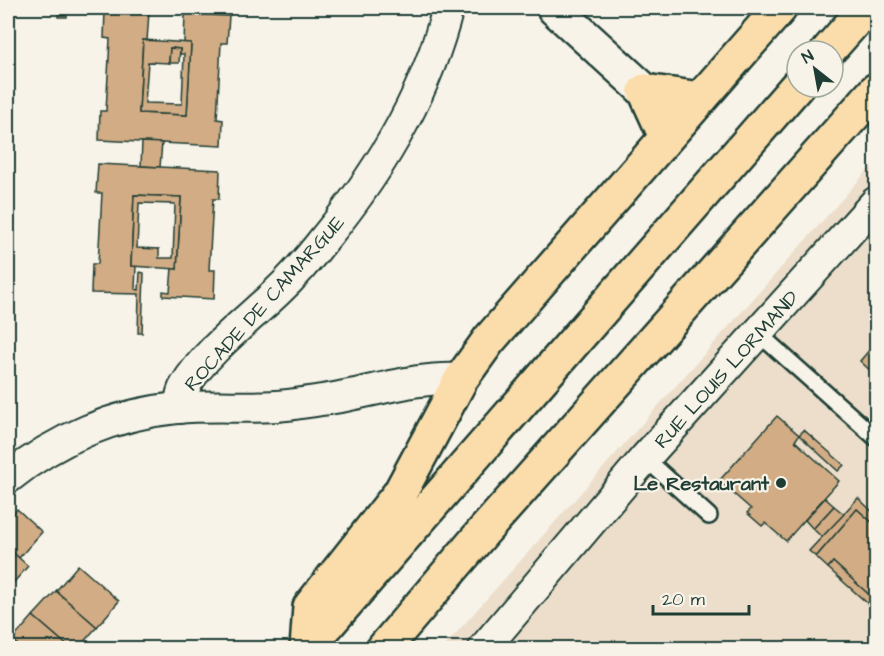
<svg xmlns="http://www.w3.org/2000/svg" width="884" height="656" font-family="'Architects Daughter',sans-serif">
	<style>
		.built { fill: #ecdeca }
		.building { fill: #d2ac84; stroke: #1f3d34; stroke-width: 1.5; fill-rule: evenodd }
		.lines { fill: none; stroke-linecap: round; stroke-linejoin: round }
		.service-casing { stroke: #1f3d34; stroke-width: 20 }
		.minor-casing { stroke: #1f3d34; stroke-width: 34 }
		.tertiary-casing { stroke: #1f3d34; stroke-width: 38 }
		.primary-casing { stroke: #1f3d34; stroke-width: 38 }
		.trunk-casing { stroke: #1f3d34; stroke-width: 38 }
		.service { stroke: #f7f3e8; stroke-width: 15 }
		.minor { stroke: #f7f3e8; stroke-width: 30 }
		.tertiary { stroke: #f7f3e8; stroke-width: 33 }
		.primary { stroke: #fbddab; stroke-width: 33 }
		.trunk { stroke: #fbddab; stroke-width: 33 }
		.poi-dot { fill: #1f3d34; stroke: #f7f3e8; stroke-width: 2 }
		.labels { text-anchor: middle; stroke-width: 4.5; stroke-linejoin: round; paint-order: stroke }
		.street-label { font-size: 20px; fill: #1f3d34; stroke: #f7f3e8 }
		.poi-label { font-size: 20px; font-weight: bold; fill: #1f3d34; stroke: #f7f3e8; text-anchor: end }
	</style>
	<rect width="100%" height="100%" fill="#f7f3e8"/>
	<filter id="ink" filterUnits="userSpaceOnUse"><feTurbulence type="fractalNoise" baseFrequency=".0167" numOctaves="2"/><feDisplacementMap in="SourceGraphic" scale="12" xChannelSelector="R" yChannelSelector="G"/><feConvolveMatrix kernelMatrix="1 2 1 2 8 2 1 2 1" color-interpolation-filters="sRGB"/></filter>
	<g filter="url(#ink)">
		<path class="built" d="M876,161V648H443L746,307Z"/>
		<g class="building">
			<path d="M59,9H67V17H58Z"/>
			<path d="M105,10L149,12L147,41L143,40L139,113L187,115L191,43H184L185,14L229,16L227,43H221L217,119L223,120L222,146L99,140L100,111H106L110,39L104,38Z"/>
			<path d="M143,40L191,43L187,115L139,113ZM170,48L180,49V54H184L182,104L145,103L148,62L169,63Z"/>
			<path d="M170,48L180,49L179,63H169Z"/>
			<path d="M142,142L162,143L160,167L141,166Z"/>
			<path d="M98,164L220,170L219,199H213L209,270H215L214,299L163,296V291L170,292L172,268L177,269L181,197L134,195L131,266H136L135,289L139,290L140,272L144,273L142,333H138L139,294L91,293L92,264H98L102,193H96Z"/>
			<path d="M134,195L181,197L177,269L131,266ZM139,203L175,204L173,258H159V249L137,248Z"/>
			<path d="M876,342V376L860,361Z"/>
			<path d="M777,416L799,435L795,441L839,481L786,541L765,523L762,526L747,513L751,509L719,481Z"/>
			<path d="M804,430L844,465L838,471L799,435Z"/>
			<path d="M825,498L834,506L813,529L805,520Z"/>
			<path d="M858,498L876,515V526L857,509L816,557L809,551Z"/>
			<path d="M834,506L844,514L822,537L813,529Z"/>
			<path d="M17,509L42,532L19,558L8,548V520Z"/>
			<path d="M857,509L876,526V601L833,562L828,568L816,557Z"/>
			<path d="M8,548L28,566L8,589Z"/>
			<path d="M833,562L876,601V611L828,568Z"/>
			<path d="M78,565L119,601L97,627L56,591Z"/>
			<path d="M56,591L97,627L78,648H70L33,616Z"/>
			<path d="M33,616L70,648H21L12,640Z"/>
			<path d="M12,640L21,648H8Z"/>
		</g>
		<g class="lines">
			<g class="service-casing">
				<g id="service">
					<path d="M758,333L876,438"/>
					<path d="M645,458L709,516"/>
				</g>
			</g>
			<g class="minor-casing">
				<g id="minor">
					<path d="M179,408C180,401 181,392 185,386C205,352 249,319 277,292C294,276 311,256 325,238C380,171 427,92 448,8"/>
					<path d="M8,478C56,439 115,414 177,408C210,405 244,408 277,406C292,405 308,402 322,400C369,394 413,376 461,379"/>
					<path d="M484,648L645,458L876,202"/>
				</g>
			</g>
			<g class="tertiary-casing">
				<path id="tertiary" d="M554,8L645,91"/>
			</g>
			<g class="primary-casing">
				<g id="primary">
					<path d="M828,51L866,8"/>
					<path d="M307,648L310,607L400,493L461,379L489,340L780,8"/>
					<path d="M307,648L797,86"/>
					<path d="M384,648L483,532L876,90"/>
				</g>
			</g>
			<g class="trunk-casing">
				<g id="trunk">
					<path d="M645,91L700,99"/>
					<path d="M645,91L666,137"/>
				</g>
			</g>
			<use href="#service" class="service"/>
			<use href="#minor" class="minor"/>
			<use href="#tertiary" class="tertiary"/>
			<use href="#primary" class="primary"/>
			<use href="#trunk" class="trunk"/>
		</g>
	</g>
	<circle class="poi-dot" cx="781" cy="483" r="6"/>
	<g class="labels">
		<g class="street-label">
			<text transform="translate(264 303) rotate(-48)" y="7">ROCADE DE CAMARGUE</text>
			<text transform="translate(726 369) rotate(-48)" y="7">RUE LOUIS LORMAND</text>
		</g>
		<g class="poi-label">
			<text x="769" y="490">Le Restaurant</text>
		</g>
	</g>
	<rect width="884" height="656" fill="none" stroke="#f7f3e8" stroke-width="30"/>
	<rect x="15" y="15" width="854" height="626" fill="none" stroke="#1f3d34" stroke-width="2" filter="url(#ink)"/>
	<g transform="translate(815 69) rotate(329)"><circle r="28" fill="#f7f3e8" stroke="#a1aaa0" stroke-width="1.5"/>
	<path d="M0-4.5L10 22L0 15L-10 22Z" fill="#1f3d34"/>
	<text y="-9" font-size="16" font-weight="bold" text-anchor="middle" fill="#1f3d34">N</text>
	</g>
	<path d="M653 605v9h96v-9" fill="none" stroke="#1f3d34" stroke-width="3"/>
	<text x="662" y="605" font-size="18" fill="#1f3d34" stroke="#f7f3e8" stroke-width="4.5" paint-order="stroke">20 m</text>
</svg>
